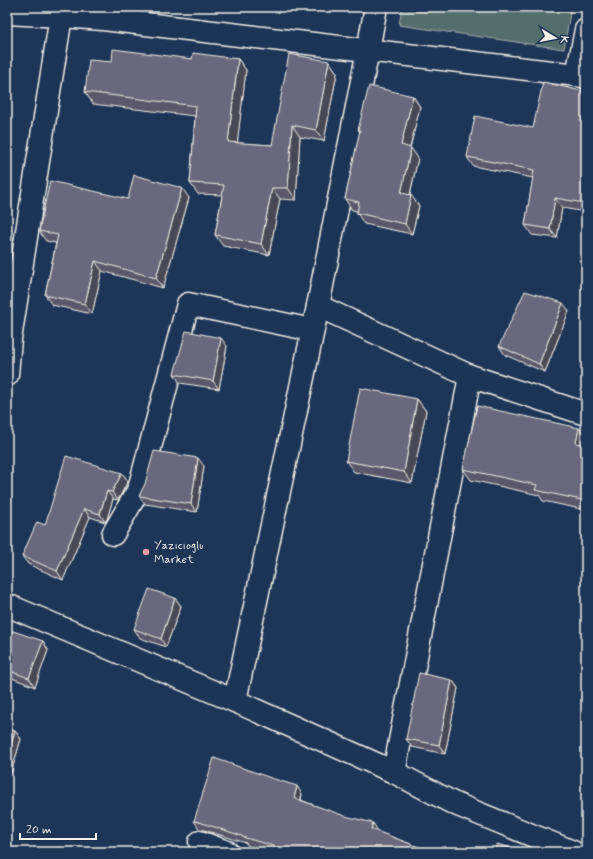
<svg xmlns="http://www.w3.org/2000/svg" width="593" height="859" font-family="Mynerve,sans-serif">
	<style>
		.green { fill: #536e6c; stroke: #a4b0aa }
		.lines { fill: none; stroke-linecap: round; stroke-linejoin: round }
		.minor-casing { stroke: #f4f1e8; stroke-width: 25 }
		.minor { stroke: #1d3557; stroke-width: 22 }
		.wall { fill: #5a596b; stroke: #f4f1e8 }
		.shaded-wall { fill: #4a4957; stroke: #f4f1e8 }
		.building { fill: #69687c; stroke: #f4f1e8 }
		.poi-dot { fill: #ff9aa2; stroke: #1d3557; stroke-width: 1.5 }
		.labels { text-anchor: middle; stroke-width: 3.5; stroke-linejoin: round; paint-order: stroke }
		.poi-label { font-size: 12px; fill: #f4f1e8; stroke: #1d3557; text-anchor: start }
	</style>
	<rect width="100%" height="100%" fill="#1d3557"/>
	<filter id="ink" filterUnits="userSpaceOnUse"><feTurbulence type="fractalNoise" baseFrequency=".025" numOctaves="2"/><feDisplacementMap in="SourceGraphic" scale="8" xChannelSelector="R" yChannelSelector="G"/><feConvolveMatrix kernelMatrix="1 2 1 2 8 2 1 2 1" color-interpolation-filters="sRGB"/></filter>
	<g filter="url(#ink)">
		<path class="green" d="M402,7H571L564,49L399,25Z"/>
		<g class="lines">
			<g class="minor-casing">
				<g id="minor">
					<path d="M7,13L61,16L103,19L577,75L586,77"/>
					<path d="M577,75L586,30"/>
					<path d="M318,306L470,376L586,414"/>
					<path d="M7,375L10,339L61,16"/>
					<path d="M113,534L139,489L188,304L312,330"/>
					<path d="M7,605L235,701L394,772L453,803L573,852"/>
					<path d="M235,701L318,306L368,50L376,7"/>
					<path d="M394,772L470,376"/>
					<path d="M200,842L227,852"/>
				</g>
			</g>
			<use href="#minor" class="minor"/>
		</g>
		<g class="wall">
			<path d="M192,59H238L246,70L237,143L272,145L329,61L337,73L324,141L300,137L296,200L280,199L269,255L223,246L215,235L222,195L198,194L190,183L195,116L93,104L85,92L112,62Z"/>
			<path d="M586,92V212L562,208L557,238L532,235L525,225L533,178L473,166L467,157L533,128Z"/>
			<path d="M413,96L420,107L410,148L418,158L410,195L419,206L412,234L364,224L357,213V211L352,210L345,199L360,132L358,130Z"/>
			<path d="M189,198L163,288L102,271L92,314L52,305L45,295L56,243L46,241L39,231L128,199Z"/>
			<path d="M569,311L545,372L505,355L499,346Z"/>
			<path d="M227,346L219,389L180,383L174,374Z"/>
			<path d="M417,399L426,411L412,483L354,472L346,461Z"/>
			<path d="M579,428L586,437L585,445H586V510L543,501L539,495L471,480L463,469Z"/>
			<path d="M204,466L197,512L145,504L139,496Z"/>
			<path d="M122,473L128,481L118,500L113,499L107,519L105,522L90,517L63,580L28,564L22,556L45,525Z"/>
			<path d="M175,598L181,606L166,647L140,638L134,629Z"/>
			<path d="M7,639L43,641L48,650L35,687L7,676Z"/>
			<path d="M452,680L458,688L445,754L412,747L406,739Z"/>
			<path d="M7,728L15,731L21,739L11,773L7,772Z"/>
			<path d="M302,794L301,800L378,831V832L432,852H271L248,846L246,843L204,830H200L194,821Z"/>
		</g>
		<g class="shaded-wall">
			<path d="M238,59L246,70L236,154L228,142Z"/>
			<path d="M329,61L337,73L324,141L316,130Z"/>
			<path d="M413,96L420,107L408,156L401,145Z"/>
			<path d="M292,125L300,137L296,200L288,188Z"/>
			<path d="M411,148L418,158L408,203L401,193Z"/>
			<path d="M182,188L189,198L163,288L156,278Z"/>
			<path d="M272,188L280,199L269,255L261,244Z"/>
			<path d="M586,191V206L584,203Z"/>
			<path d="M411,195L419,206L412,234L405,224Z"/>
			<path d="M555,198L562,208L557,238L550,229Z"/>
			<path d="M95,261L102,271L92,314L85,304Z"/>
			<path d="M563,303L569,311L545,372L539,364Z"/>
			<path d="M221,338L227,346L219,389L213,381Z"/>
			<path d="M417,399L426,411L412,483L404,472Z"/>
			<path d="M579,428L586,437V442L584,454L576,443Z"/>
			<path d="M198,458L204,466L197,512L191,504Z"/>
			<path d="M122,473L128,481L118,500L112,492Z"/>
			<path d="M107,491L113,499L107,519L105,522L100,514Z"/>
			<path d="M84,509L90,517L63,580L57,571Z"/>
			<path d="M175,598L181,606L166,647L161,639Z"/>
			<path d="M43,641L48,650L35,687L29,678Z"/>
			<path d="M452,680L458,688L445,754L439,745Z"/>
			<path d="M15,731L21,739L11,773L7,768V758Z"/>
			<path d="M297,786L302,794L299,806L294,798Z"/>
			<path d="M373,823L378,831L377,838L371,829Z"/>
		</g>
		<g class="building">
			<path d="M113,49L192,59L193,53L238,59L228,142L272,145L289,54L329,61L316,130L292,125L288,188H272L261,244L215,235L224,185L190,183L196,106L85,92L89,60L112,62Z"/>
			<path d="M543,82L586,92V191L584,203L555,198L550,229L525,225L534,170L467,157L475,116L533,128Z"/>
			<path d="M369,86L413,96L401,145L411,148L401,193L411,195L405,224L357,213L359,202L345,199L360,130H358Z"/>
			<path d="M134,175L182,188L156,278L95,261L85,304L45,295L58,235L39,231L50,181L128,199Z"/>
			<path d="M525,291L563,303L539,364L499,346Z"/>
			<path d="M186,331L221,338L213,381L174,374Z"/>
			<path d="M360,388L417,399L404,472L346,461Z"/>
			<path d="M477,406L579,428L576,443L586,445V501L535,490L537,485L463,469Z"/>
			<path d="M154,451L198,458L191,504L139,496L145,484Z"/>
			<path d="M66,456L122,473L112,492L107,491L101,510L100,514L84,509L57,571L22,556L37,522L45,525Z"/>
			<path d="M149,589L175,598L161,639L134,629Z"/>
			<path d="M10,630L43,641L29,678L7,670V639Z"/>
			<path d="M419,673L452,680L439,745L406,739Z"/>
			<path d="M7,728L15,731L7,758Z"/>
			<path d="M214,758L271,778L297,786L294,798L345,816L373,823L371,829L432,852H332L325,850L324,852H283L284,849L242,837V836L199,822L194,821Z"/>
			<path d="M497,844L525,852H494Z"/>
		</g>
	</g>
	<circle class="poi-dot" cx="146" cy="552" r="4"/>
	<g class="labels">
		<g class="poi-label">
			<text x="154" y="549">Yazıcıoglu<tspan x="154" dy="14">Market</tspan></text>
		</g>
	</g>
	<rect width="593" height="859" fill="none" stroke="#1d3557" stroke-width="24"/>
	<rect x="12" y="12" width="569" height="835" fill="none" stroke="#f4f1e8" stroke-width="1.5" filter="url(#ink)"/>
	<g transform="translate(555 38) rotate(100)" stroke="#1d3557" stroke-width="3" paint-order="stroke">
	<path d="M0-3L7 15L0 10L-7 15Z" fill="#f4f1e8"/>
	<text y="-6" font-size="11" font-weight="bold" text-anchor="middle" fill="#f4f1e8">K</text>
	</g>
	<path d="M20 833v6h76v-6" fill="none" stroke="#f4f1e8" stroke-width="2"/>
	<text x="26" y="833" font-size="12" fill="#f4f1e8" stroke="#1d3557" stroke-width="3" paint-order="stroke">20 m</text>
</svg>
